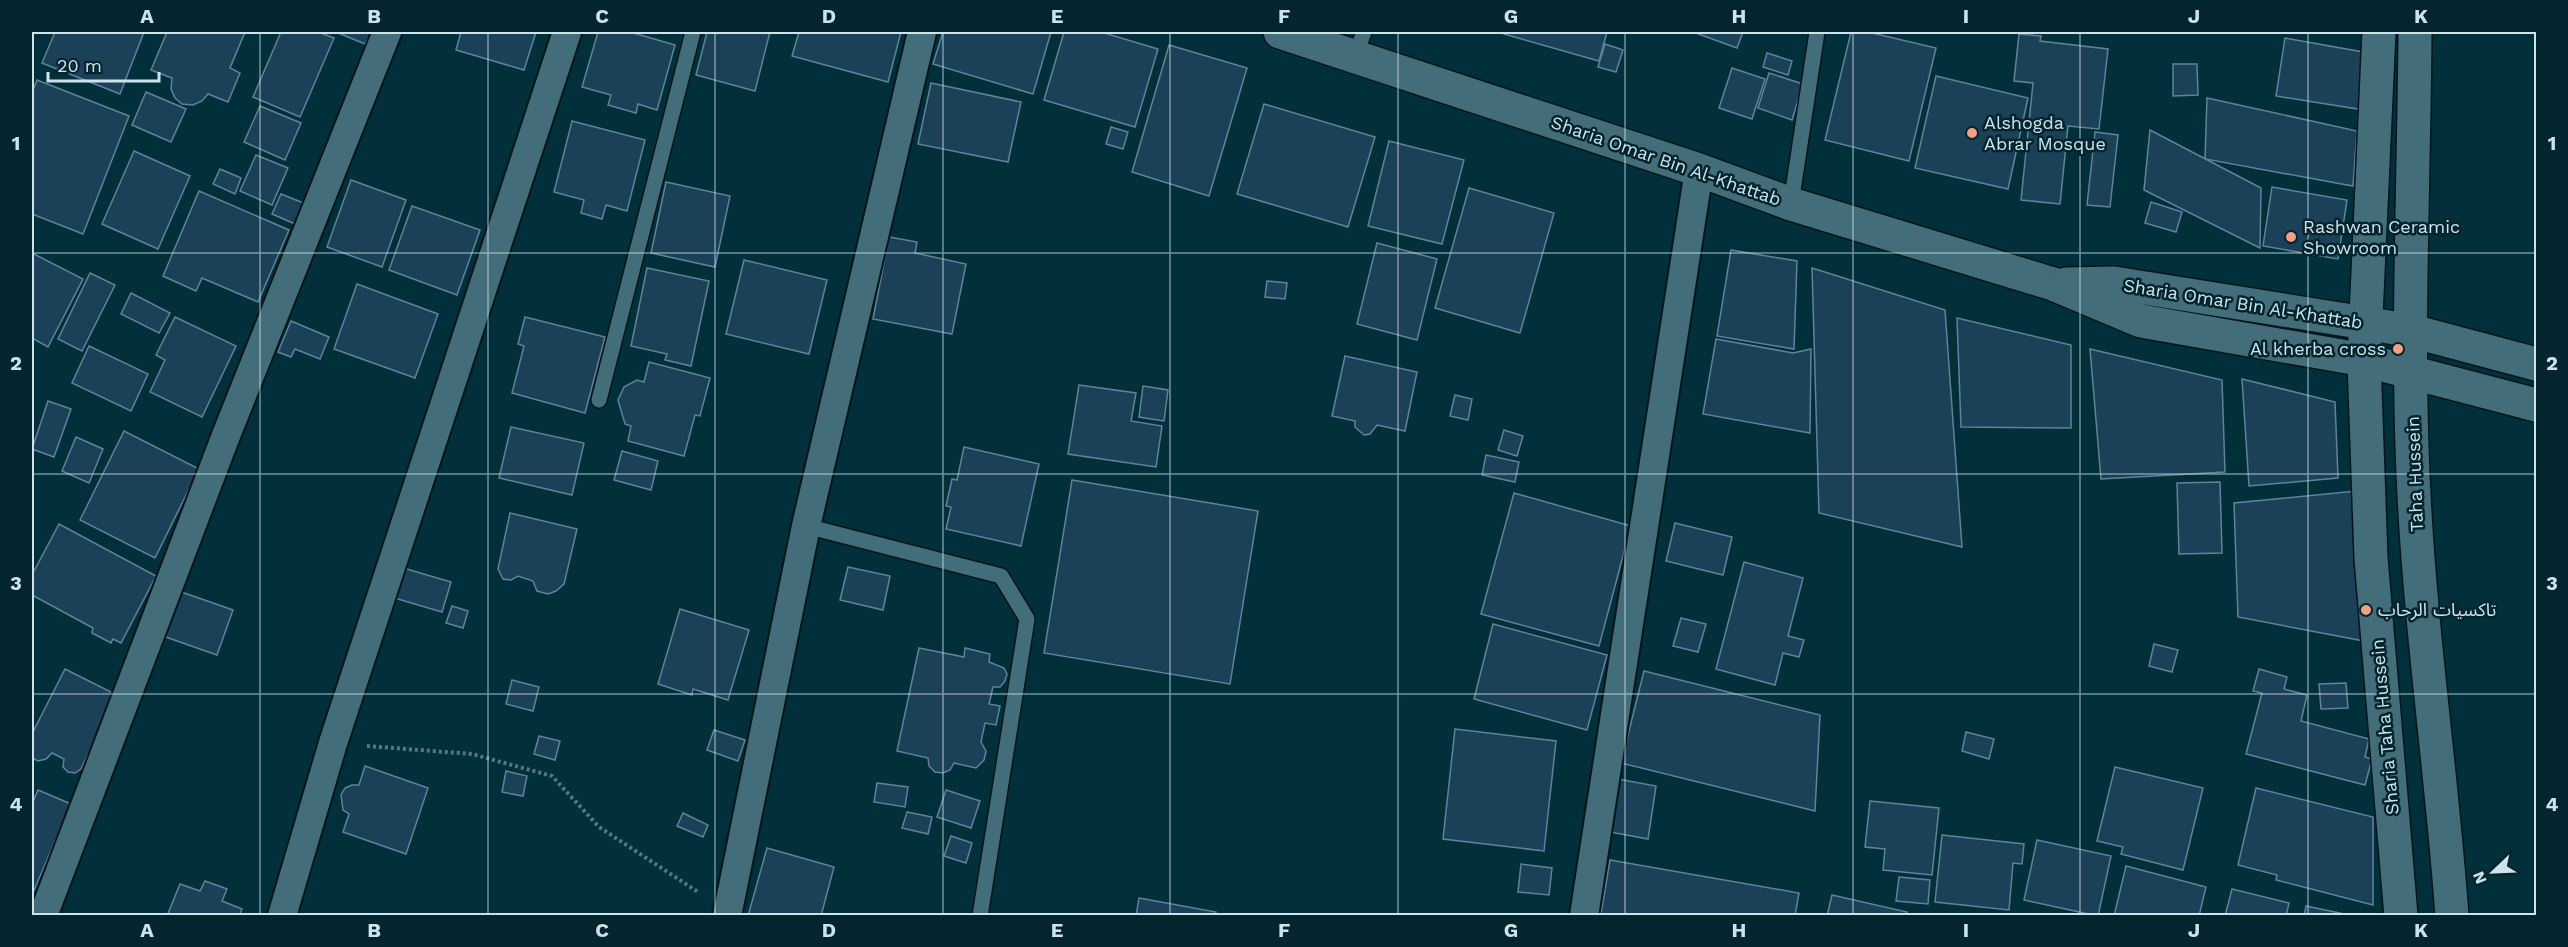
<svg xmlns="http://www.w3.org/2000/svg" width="2568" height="947" font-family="'Work Sans','Noto Sans Arabic',sans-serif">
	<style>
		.building { fill: #1b4159; stroke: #618299; stroke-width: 1.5 }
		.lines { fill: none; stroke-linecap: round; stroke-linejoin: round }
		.service-casing { stroke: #02161c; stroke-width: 18 }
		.minor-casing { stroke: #02161c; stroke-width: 32 }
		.secondary-casing { stroke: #02161c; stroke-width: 36 }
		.path { stroke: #537882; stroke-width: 4; stroke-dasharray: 3 3; stroke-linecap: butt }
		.service { stroke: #426d79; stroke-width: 15 }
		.minor { stroke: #426d79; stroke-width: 28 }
		.secondary { stroke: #426d79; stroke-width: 33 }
		.grid { fill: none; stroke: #cde3eb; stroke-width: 1.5; stroke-opacity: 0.55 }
		.poi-dot { fill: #f39f83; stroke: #04252e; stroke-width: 2 }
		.labels { text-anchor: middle; stroke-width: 5; stroke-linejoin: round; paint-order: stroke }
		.poi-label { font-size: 18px; fill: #cde3eb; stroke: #04252e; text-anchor: start }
		.street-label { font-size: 18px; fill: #cde3eb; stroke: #04252e }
		.neatline { fill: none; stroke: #cde3eb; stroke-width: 2 }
		.grid-label { font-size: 20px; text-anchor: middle; font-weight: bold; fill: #cde3eb }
	</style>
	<rect width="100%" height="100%" fill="#01303b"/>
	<g class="building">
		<path d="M55,32H144L120,94L42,63Z"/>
		<path d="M167,32H245L230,68L240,73L228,102L208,94L202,101L193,105L182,104L175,98L171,89L172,78L151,70Z"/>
		<path d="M281,32H318L334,38L300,117L253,97Z"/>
		<path d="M336,32H371L365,44Z"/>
		<path d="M461,32H536L524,70L456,50Z"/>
		<path d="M598,32H630L675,45L657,110L638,104L636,113L608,105L611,95L582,87Z"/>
		<path d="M707,32H770L755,91L696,75Z"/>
		<path d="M799,32H901L888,82L792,56Z"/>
		<path d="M943,32H1051L1033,94L933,64Z"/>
		<path d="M1064,32H1101L1158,49L1135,127L1044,100Z"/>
		<path d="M1505,32H1607L1599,61L1504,34Z"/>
		<path d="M1693,32H1743L1737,48Z"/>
		<path d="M1851,32H1868L1936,48L1909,161L1825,140Z"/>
		<path d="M2019,34L2041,36L2040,41L2108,49L2099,129L2068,126L2060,204L2021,200L2033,83L2014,81Z"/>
		<path d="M2285,38L2363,52L2364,110L2276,96Z"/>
		<path d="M1605,44L1623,50L1616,72L1598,67Z"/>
		<path d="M1169,45L1247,68L1209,196L1132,172Z"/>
		<path d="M1767,53L1792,61L1788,75L1763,67Z"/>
		<path d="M2173,64H2197L2198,95L2173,96Z"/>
		<path d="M1732,68L1765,79L1752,119L1719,108Z"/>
		<path d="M1769,73L1803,84L1792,120L1758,108Z"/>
		<path d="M1936,76L2028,98L2008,189L1915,168Z"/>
		<path d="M37,80L129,116L83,234L32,214V93Z"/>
		<path d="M931,83L1021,102L1008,162L918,144Z"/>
		<path d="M146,92L186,109L171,142L132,125Z"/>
		<path d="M2207,98L2357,131L2353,186L2205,159Z"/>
		<path d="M1264,104L1375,137L1348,227L1237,194Z"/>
		<path d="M260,106L301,123L285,160L244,142Z"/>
		<path d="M572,121L645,140L627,211L606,205L602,219L581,213L584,200L554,192Z"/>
		<path d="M1111,127L1128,132L1123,149L1106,144Z"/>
		<path d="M2150,130L2261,188L2260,248L2144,190Z"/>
		<path d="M2095,132L2118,135L2110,207L2087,205Z"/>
		<path d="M1389,141L1464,160L1442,244L1368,226Z"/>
		<path d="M134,151L190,176L158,249L102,224Z"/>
		<path d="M256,155L288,168L272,205L240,191Z"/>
		<path d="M220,169L241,178L235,194L213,184Z"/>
		<path d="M351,180L406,200L382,267L327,247Z"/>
		<path d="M666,182L730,196L715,267L651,253Z"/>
		<path d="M2272,187L2347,200L2338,259L2263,246Z"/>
		<path d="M1469,188L1554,213L1520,333L1435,308Z"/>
		<path d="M199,191L289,230L258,302L202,278L196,291L163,276Z"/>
		<path d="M281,194L311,206L302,227L272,214Z"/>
		<path d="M2151,202L2182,212L2176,232L2145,223Z"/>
		<path d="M412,206L480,230L457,295L389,270Z"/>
		<path d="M889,237L917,242L915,253L966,264L952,334L873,319Z"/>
		<path d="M1377,243L1437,259L1417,340L1357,324Z"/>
		<path d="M1731,250L1797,261L1794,349L1717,336Z"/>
		<path d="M32,253L83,279L48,347L32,338Z"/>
		<path d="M744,260L827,280L809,354L726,334Z"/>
		<path d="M647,268L709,281L691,366L665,360L667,354L631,346Z"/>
		<path d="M1812,268L1945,310L1962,547L1819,513Z"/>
		<path d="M90,273L115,285L82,351L58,339Z"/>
		<path d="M1267,281L1287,283L1285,299L1265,297Z"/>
		<path d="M357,284L438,314L415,378L334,349Z"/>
		<path d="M131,293L170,313L159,333L121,314Z"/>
		<path d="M175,317L236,346L202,417L150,392L165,360L156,355Z"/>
		<path d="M525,317L605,337L585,413L512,393L524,346L518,344Z"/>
		<path d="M1957,318L2071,345V428L1961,427Z"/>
		<path d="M291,321L329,337L320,359L295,349L291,357L278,352Z"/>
		<path d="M1716,339L1793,353L1811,349L1810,433L1703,414Z"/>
		<path d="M89,346L148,374L131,411L72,383Z"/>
		<path d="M2090,349L2222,380L2225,472L2101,479Z"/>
		<path d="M1345,356L1417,372L1405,431L1377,425L1370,434L1364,435L1355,427V421L1332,416Z"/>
		<path d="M649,362L710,378L700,416L695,415L684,456L628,441L631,426L625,424L618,400L624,387L637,380L644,382Z"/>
		<path d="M2242,379L2335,402L2338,478L2249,486Z"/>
		<path d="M1079,385L1136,393L1131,421L1162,426L1156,467L1068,454Z"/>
		<path d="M1143,386L1168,390L1164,421L1139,417Z"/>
		<path d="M1455,395L1472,399L1468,420L1450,416Z"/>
		<path d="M48,401L71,409L54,457L32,449Z"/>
		<path d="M511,427L584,443L572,495L499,478Z"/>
		<path d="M1504,430L1523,436L1517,456L1498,450Z"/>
		<path d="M124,431L199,469L155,558L80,520Z"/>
		<path d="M76,437L103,449L89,483L62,471Z"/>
		<path d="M964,447L1039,464L1021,546L946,529L951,507L946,506L952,479L957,480Z"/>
		<path d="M622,451L658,461L651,490L614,480Z"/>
		<path d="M1486,455L1519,462L1515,482L1482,475Z"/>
		<path d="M1072,480L1258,511L1230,684L1044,653Z"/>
		<path d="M2220,482L2222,553L2179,554L2177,483Z"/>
		<path d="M2356,491L2364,641L2238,617L2234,503Z"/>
		<path d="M1514,493L1631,526L1599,646L1481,614Z"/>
		<path d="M510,513L577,529L564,584L556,591L548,594L537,591L533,581L518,576L511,580L503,579L498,569Z"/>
		<path d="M1675,523L1732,537L1723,575L1666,561Z"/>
		<path d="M59,524L156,576L121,643L113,639L111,643L92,633L93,628L32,595V575Z"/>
		<path d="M1744,562L1803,578L1788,636L1804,640L1799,657L1783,653L1775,685L1716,669Z"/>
		<path d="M400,567L451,582L442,612L391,597Z"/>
		<path d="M848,567L890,576L883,610L840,600Z"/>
		<path d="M173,589L233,610L217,655L157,634Z"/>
		<path d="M452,606L468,611L463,628L446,623Z"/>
		<path d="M680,609L749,630L728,700L693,689L692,695L658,684Z"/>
		<path d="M1681,618L1706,624L1698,652L1673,646Z"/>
		<path d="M1493,624L1607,655L1587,730L1474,699Z"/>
		<path d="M2154,644L2178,650L2172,672L2149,666Z"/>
		<path d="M919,648L964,657L965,648L990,654L989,662L1004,668L1007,674L1005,681L1000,687H993L989,704L1000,706L996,725L985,723L981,742L986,751L984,760L976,768L954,763L950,770L943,773L935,772L929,766L928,758L897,751Z"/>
		<path d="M65,669L117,695L81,769L75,773L68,772L63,767L64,759L52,753L46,759L38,761L32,758V734Z"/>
		<path d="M2259,669L2287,677L2284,689L2307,695L2301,721L2369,739L2365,757L2372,759L2365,785L2246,754L2262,693L2253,691Z"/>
		<path d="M1644,671L1820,715L1815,811L1621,763Z"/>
		<path d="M512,680L539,687L533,711L506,704Z"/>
		<path d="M2346,683L2348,708L2321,709L2319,684Z"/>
		<path d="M1455,729L1556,741L1544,851L1443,839Z"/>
		<path d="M714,730L745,740L738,761L707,750Z"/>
		<path d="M1966,732L1994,739L1989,759L1962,751Z"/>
		<path d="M539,736L560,741L555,760L534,754Z"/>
		<path d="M365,766L428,788L406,854L343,832L349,814L343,810L341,795L345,788L352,785H359Z"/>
		<path d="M2115,767L2203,788L2183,870L2121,854L2123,847L2097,841Z"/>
		<path d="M506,771L527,776L523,796L502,792Z"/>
		<path d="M1618,779L1656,786L1648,839L1610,832Z"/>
		<path d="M877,783L908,787L905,807L874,802Z"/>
		<path d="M2256,788L2373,817V905L2276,880L2277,875L2238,865Z"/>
		<path d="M38,790L71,804L32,895V804Z"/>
		<path d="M946,790L980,801L971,828L937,817Z"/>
		<path d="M1870,801L1939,808L1932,875L1883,870L1885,849L1865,847Z"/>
		<path d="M907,812L932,817L928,834L902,828Z"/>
		<path d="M683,813L708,825L703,837L677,826Z"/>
		<path d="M1942,835L2024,844L2022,864L2013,863L2009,910L1935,902Z"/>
		<path d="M951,836L972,843L966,863L944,856Z"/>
		<path d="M2037,840L2111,856L2098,916L2024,900Z"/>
		<path d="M767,848L834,867L821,916H748Z"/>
		<path d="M1610,860L1799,893L1795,916L1601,914Z"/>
		<path d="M1521,864L1552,868L1549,895L1518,892Z"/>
		<path d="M2126,866L2206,887L2199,916H2114Z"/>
		<path d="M1899,877L1930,880L1928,904L1896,901Z"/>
		<path d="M205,881L227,889L222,901L242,909L239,916H167L180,884L200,891Z"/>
		<path d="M2232,889L2289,903L2286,916H2225Z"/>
		<path d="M1832,895L1907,912V916H1827Z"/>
		<path d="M1139,898L1216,912L1215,916H1136Z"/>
		<path d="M2306,906L2354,916H2304Z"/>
	</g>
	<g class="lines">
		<g class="service-casing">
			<g id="service">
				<path d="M1355,56L1364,32"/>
				<path d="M1791,204L1817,32"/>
				<path d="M599,400L693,32"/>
				<path d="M806,526L1001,576L1027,619L980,916"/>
			</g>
		</g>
		<g class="minor-casing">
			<g id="minor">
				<path d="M43,916L225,438L387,32"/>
				<path d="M282,916L333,743L567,32"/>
				<path d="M727,916L806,526L922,32"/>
				<path d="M1584,916L1699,170"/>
			</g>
		</g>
		<g class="secondary-casing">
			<g id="secondary">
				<path d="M1280,32L1699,170L1791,204L2053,284L2141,321L2364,360L2536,405"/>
				<path d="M2379,32L2364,360L2371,558L2401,916"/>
				<path d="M2415,32C2414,186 2406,341 2414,495C2421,636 2442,775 2452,916"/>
				<path d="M2066,284L2114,283L2365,323L2412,331L2536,364"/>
			</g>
		</g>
		<path class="path" d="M367,746L472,754L552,776L599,827L698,892"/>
		<use href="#service" class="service"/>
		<use href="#minor" class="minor"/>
		<use href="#secondary" class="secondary"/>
	</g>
	<path class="grid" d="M260,32V916M488,32V916M715,32V916M943,32V916M1170,32V916M1398,32V916M1625,32V916M1853,32V916M2080,32V916M2308,32V916M32,253H2536M32,474H2536M32,694H2536"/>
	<g class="poi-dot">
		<circle cx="1972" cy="133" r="6"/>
		<circle cx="2291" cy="237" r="6"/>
		<circle cx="2398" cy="349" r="6"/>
		<circle cx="2366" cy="610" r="6"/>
	</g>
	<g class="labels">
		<g class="poi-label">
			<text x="1984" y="129">Alshogda<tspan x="1984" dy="21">Abrar Mosque</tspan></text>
			<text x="2303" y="233">Rashwan Ceramic<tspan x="2303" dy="21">Showroom</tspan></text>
			<text x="2386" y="355" text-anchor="end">Al kherba cross</text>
			<text x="2378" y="616">تاكسيات الرحاب</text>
		</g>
		<g class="street-label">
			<text transform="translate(1666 161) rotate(19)" y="6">Sharia Omar Bin Al-Khattab</text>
			<text transform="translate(2243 304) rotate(9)" y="6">Sharia Omar Bin Al-Khattab</text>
			<text transform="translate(2415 474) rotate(-92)" y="6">Taha Hussein</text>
			<text transform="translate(2385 727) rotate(-95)" y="6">Sharia Taha Hussein</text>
		</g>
	</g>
	<rect width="2568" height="947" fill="none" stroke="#04252e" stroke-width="66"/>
	<g transform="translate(2493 872) rotate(247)" stroke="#04252e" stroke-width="4.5" paint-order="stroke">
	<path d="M0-4.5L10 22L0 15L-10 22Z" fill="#cde3eb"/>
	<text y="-9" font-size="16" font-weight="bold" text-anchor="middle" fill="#cde3eb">N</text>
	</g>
	<path d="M48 72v9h111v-9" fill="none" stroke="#cde3eb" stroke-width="3"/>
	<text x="57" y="72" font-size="18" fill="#cde3eb" stroke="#04252e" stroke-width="4.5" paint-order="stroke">20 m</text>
	<rect x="33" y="33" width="2502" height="881" class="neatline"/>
	<g class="grid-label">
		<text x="147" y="23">A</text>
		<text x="374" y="23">B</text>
		<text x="602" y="23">C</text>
		<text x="829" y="23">D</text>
		<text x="1057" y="23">E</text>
		<text x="1284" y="23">F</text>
		<text x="1511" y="23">G</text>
		<text x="1739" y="23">H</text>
		<text x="1966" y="23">I</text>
		<text x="2194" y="23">J</text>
		<text x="2421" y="23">K</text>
		<text x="16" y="150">1</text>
		<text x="2552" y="150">1</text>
		<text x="16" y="370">2</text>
		<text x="2552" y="370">2</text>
		<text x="16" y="590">3</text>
		<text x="2552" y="590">3</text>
		<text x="16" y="811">4</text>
		<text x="2552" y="811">4</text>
		<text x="147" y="937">A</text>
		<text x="374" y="937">B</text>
		<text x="602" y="937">C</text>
		<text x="829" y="937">D</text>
		<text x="1057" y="937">E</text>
		<text x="1284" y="937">F</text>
		<text x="1511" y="937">G</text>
		<text x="1739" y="937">H</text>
		<text x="1966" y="937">I</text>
		<text x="2194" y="937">J</text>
		<text x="2421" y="937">K</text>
	</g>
</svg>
